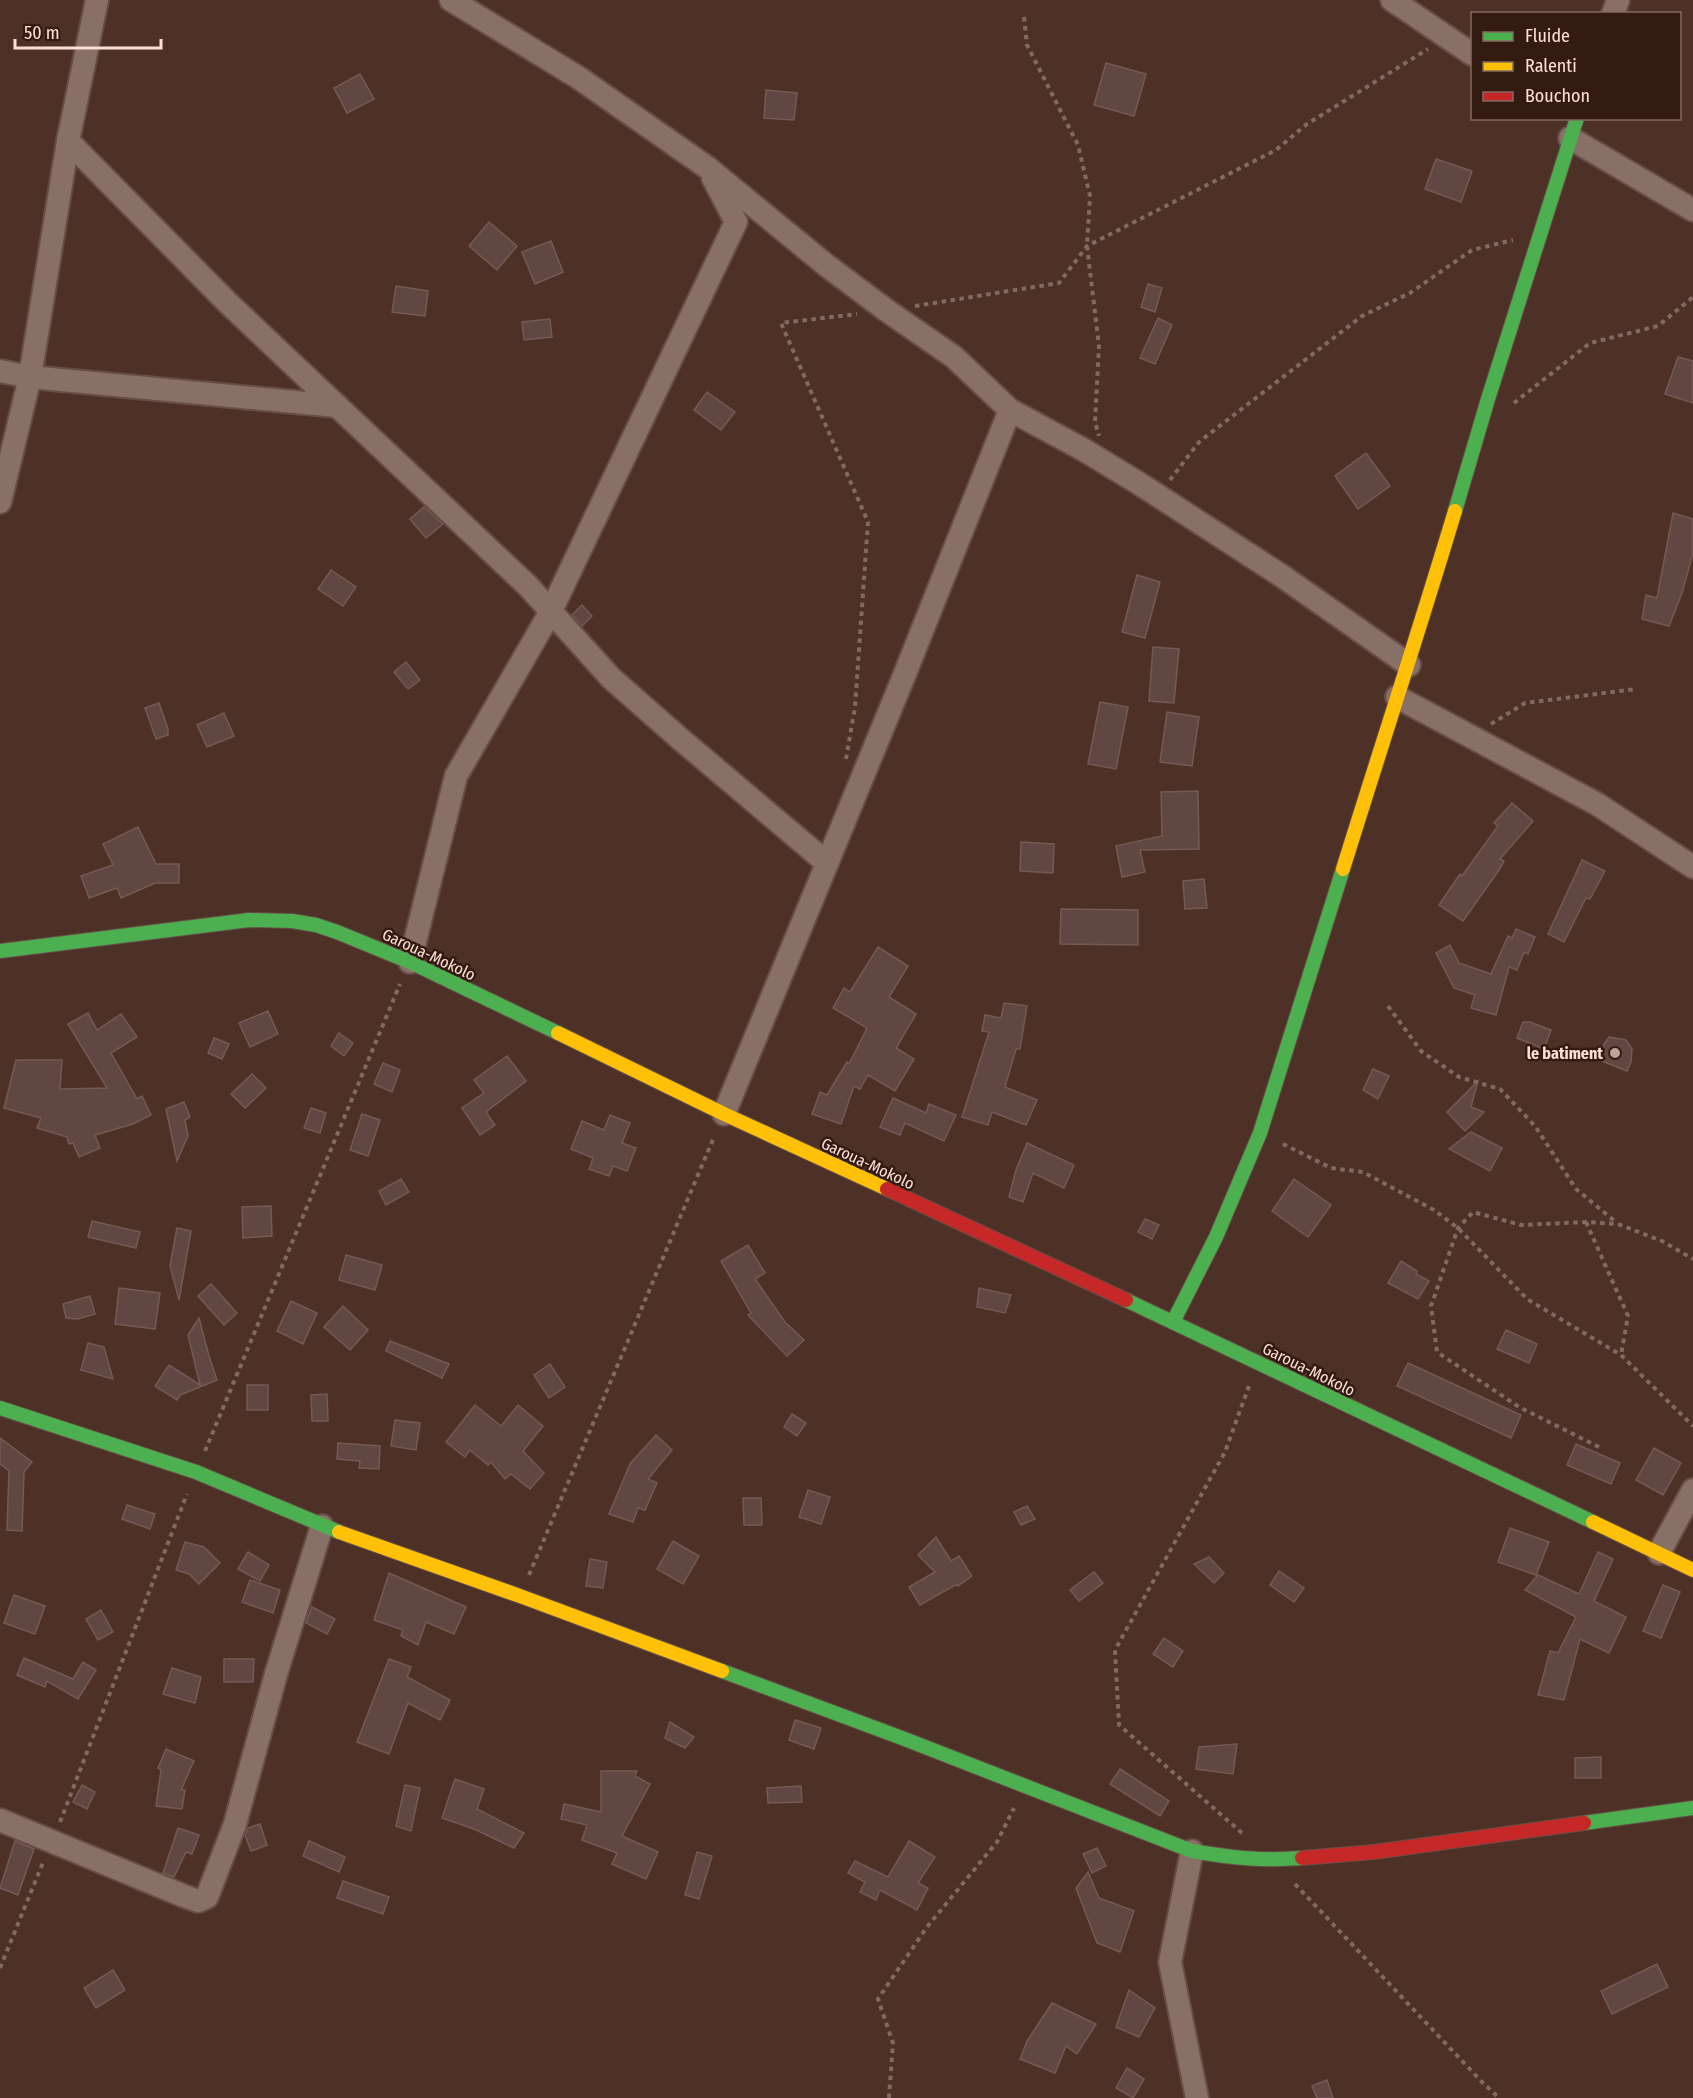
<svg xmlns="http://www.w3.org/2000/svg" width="1693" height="2098" font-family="'Fira Sans Condensed',sans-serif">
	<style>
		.building { fill: #604742; stroke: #745a55; stroke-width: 1.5 }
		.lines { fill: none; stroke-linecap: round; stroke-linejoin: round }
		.street-casing { stroke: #664d46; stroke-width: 26 }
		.fast-casing { stroke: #664d46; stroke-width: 16 }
		.slow-casing { stroke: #664d46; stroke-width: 16 }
		.jam-casing { stroke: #664d46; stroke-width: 16 }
		.path { stroke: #816a62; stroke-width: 4; stroke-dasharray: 4.5 4.5; stroke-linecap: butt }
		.street { stroke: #887067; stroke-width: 22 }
		.fast { stroke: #4caf50; stroke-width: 14 }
		.slow { stroke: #ffc107; stroke-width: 14 }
		.jam { stroke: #c62828; stroke-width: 14 }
		.poi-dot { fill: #bfa398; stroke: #341b12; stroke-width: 2 }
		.labels { text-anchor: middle; stroke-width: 5; stroke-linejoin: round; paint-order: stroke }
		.street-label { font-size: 16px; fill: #fce0d6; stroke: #341b12 }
		.poi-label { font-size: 16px; font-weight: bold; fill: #fce0d6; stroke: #341b12; text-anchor: end }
	</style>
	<rect width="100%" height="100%" fill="#4e3126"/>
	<g class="building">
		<path d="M1106,63L1146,74L1134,116L1094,105Z"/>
		<path d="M360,74L374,99L347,113L334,88Z"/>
		<path d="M766,90L797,93L794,120L764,118Z"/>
		<path d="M1436,159L1472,171L1461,202L1425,189Z"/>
		<path d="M489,222L517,246L497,270L469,246Z"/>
		<path d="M551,241L563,272L535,284L522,252Z"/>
		<path d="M1148,284L1162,288L1155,312L1141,307Z"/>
		<path d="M396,286L428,291L425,316L392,312Z"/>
		<path d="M1158,318L1172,325L1155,364L1140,358Z"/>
		<path d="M550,319L552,337L524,340L522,322Z"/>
		<path d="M1678,357L1693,361V403L1665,394Z"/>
		<path d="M707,392L735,412L721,430L694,410Z"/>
		<path d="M1366,453L1390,486L1358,509L1335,476Z"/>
		<path d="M424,507L443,524L426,538L410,519Z"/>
		<path d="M1673,513L1693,519V553L1682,593L1669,626L1642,619L1646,595L1657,598Z"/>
		<path d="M331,570L356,587L343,606L318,589Z"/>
		<path d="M1137,575L1160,582L1145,638L1122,632Z"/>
		<path d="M582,605L592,616L582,626L572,615Z"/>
		<path d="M1153,647L1179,649L1174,703L1149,701Z"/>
		<path d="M406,662L420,680L408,689L394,672Z"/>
		<path d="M1100,702L1128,707L1116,769L1088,764Z"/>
		<path d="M159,703L168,729V735L156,739L145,708Z"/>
		<path d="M1167,712L1199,717L1192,766L1160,762Z"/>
		<path d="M224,713L234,736L207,747L197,725Z"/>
		<path d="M1198,791L1199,849L1140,850L1145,872L1122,877L1116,846L1162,836L1161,792Z"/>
		<path d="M1512,803L1533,821L1500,859L1504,861L1499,870L1463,921L1439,905L1460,874L1462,876L1498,826L1494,823Z"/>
		<path d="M138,827L156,864H179V883H155L121,898L117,888L89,898L81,876L113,865L103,844Z"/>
		<path d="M1021,842L1054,844L1053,873L1020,871Z"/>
		<path d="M1582,860L1605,871L1590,899L1586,898L1564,942L1548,934Z"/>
		<path d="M1204,879L1207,908L1185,909L1183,881Z"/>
		<path d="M1061,909L1138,910V945L1060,944Z"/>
		<path d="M1516,929L1535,937L1528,954L1524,952L1517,970L1509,967L1496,1015L1471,1008L1475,995L1454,988L1436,953L1450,945L1459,963L1491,974L1508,936L1512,938Z"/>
		<path d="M878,947L908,966L889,997L916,1014L896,1048L914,1059L895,1091L868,1075L860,1089L854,1086L841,1124L812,1114L820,1092L827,1095L847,1062L849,1064L867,1028L833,1008L844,988L850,992Z"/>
		<path d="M1004,1003L1027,1006L1020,1049H1016L1005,1087L1037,1100L1026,1125L992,1112L988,1125L962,1117L989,1032L982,1031L985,1015L1001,1018Z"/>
		<path d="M268,1011L278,1034L250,1047L239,1023Z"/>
		<path d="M88,1013L97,1030L121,1014L137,1037L111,1053L137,1099L142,1096L151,1115L133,1124L95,1135L100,1148L79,1157L73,1143L69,1144L67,1137L37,1128L41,1118L4,1108L16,1060H62L60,1089L107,1088L68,1024Z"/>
		<path d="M1523,1022H1530L1551,1030L1544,1049L1517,1038Z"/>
		<path d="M339,1033L353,1043L344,1056L331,1046Z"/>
		<path d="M1609,1037L1626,1040L1632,1049L1631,1062L1627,1071L1597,1059L1600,1050Z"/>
		<path d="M214,1038L229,1044L222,1059L208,1053Z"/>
		<path d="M507,1056L526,1081L486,1112L495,1125L480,1135L462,1108L484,1093L474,1080Z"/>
		<path d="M383,1063L400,1070L392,1092L374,1084Z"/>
		<path d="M1373,1069L1389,1076L1378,1099L1363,1090Z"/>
		<path d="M252,1074L266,1088L245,1108L231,1094Z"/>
		<path d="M1478,1081L1471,1107L1484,1112L1465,1131L1447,1112Z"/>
		<path d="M893,1098L926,1113L929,1104L956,1115L944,1141L905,1123L900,1135L880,1127Z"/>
		<path d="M184,1102L190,1117L185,1120L188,1136L177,1161L166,1109Z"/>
		<path d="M311,1108L326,1113L320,1133L304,1128Z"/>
		<path d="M362,1114L380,1120L368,1156L350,1150Z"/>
		<path d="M610,1115L630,1123L622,1143L636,1148L627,1171L613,1166L609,1176L589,1169L593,1158L571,1149L582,1121L604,1130Z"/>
		<path d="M1471,1132L1502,1148L1490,1171L1449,1149Z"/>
		<path d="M1027,1143L1074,1165L1064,1188L1033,1173L1023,1202L1009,1197L1016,1170Z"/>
		<path d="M401,1179L409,1192L386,1205L379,1191Z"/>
		<path d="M1294,1179L1331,1205L1308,1237L1272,1211Z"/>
		<path d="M271,1206L272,1236L243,1238L242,1207Z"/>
		<path d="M1145,1219L1159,1225L1152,1239L1138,1232Z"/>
		<path d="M92,1221L140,1232L136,1248L88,1237Z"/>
		<path d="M177,1228L191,1231L179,1300L170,1266Z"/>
		<path d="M748,1245L765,1273L755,1279L785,1322L804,1340L787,1356L748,1315L751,1313L721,1261Z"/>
		<path d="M346,1255L382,1265L375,1290L339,1280Z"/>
		<path d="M1401,1261L1417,1271L1416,1274L1429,1281L1418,1299L1388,1283Z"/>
		<path d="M211,1284L237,1313L224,1325L198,1296Z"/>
		<path d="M119,1288L160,1293L155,1329L115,1324Z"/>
		<path d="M979,1288L1011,1295L1005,1313L977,1307Z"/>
		<path d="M90,1296L95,1314L78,1319L66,1318L63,1304Z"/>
		<path d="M291,1301L317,1313L303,1344L277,1331Z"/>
		<path d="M343,1306L368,1330L350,1350L324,1327Z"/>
		<path d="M199,1318L209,1356L217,1380L180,1395L177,1400L155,1386L169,1365L200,1385L188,1335Z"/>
		<path d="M1506,1330L1537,1344L1529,1363L1497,1349Z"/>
		<path d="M390,1341L449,1364L442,1378L386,1351Z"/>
		<path d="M88,1343L104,1347L113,1379L81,1370Z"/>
		<path d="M1408,1363L1521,1415L1511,1438L1397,1386Z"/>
		<path d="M550,1364L565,1387L549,1398L534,1375Z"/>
		<rect x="247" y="1385" width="21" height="25"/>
		<path d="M327,1394L328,1421H312L311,1395Z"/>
		<path d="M475,1405L501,1426L518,1405L543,1426L523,1451L544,1473L530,1489L511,1474L505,1479L491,1462L488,1465L470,1450L465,1457L446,1442Z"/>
		<path d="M792,1414L806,1423L797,1436L784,1427Z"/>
		<path d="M395,1420L420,1423L416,1450L391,1446Z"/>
		<path d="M656,1435L672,1450L648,1479L657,1483L645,1510L638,1508L633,1522L609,1514L630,1464Z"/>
		<path d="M0,1438L32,1462L24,1472L22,1531L7,1530L9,1471L0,1464Z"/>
		<path d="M338,1443L380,1446L379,1469L359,1468L360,1461L337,1459Z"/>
		<path d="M1576,1444L1620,1463L1611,1484L1567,1465Z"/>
		<path d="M1654,1448L1681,1463L1663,1495L1636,1480Z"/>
		<path d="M808,1490L830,1497L821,1524L799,1517Z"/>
		<path d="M743,1498H761L762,1525H744Z"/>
		<path d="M127,1505L155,1514L150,1529L122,1519Z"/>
		<path d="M1027,1506L1035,1519L1021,1525L1014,1512Z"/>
		<path d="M1510,1528L1549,1542L1536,1575L1498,1562Z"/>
		<path d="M936,1537L951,1561L959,1556L972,1576L958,1586L957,1584L920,1605L909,1587L935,1572L918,1555Z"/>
		<path d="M673,1541L699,1556L683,1584L657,1569Z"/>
		<path d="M185,1542L204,1547L220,1563L199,1584L189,1574L176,1570Z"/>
		<path d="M248,1552L269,1565L260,1581L238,1569Z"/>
		<path d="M1598,1552L1613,1559L1594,1601L1626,1617L1609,1653L1580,1639L1564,1700L1538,1695L1550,1651L1558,1653L1576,1617L1525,1590L1538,1575L1579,1594Z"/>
		<path d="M1209,1557L1224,1573L1214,1583L1194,1564Z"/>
		<path d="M590,1559L607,1562L603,1588L586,1586Z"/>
		<path d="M1279,1571L1304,1588L1294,1602L1270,1585Z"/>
		<path d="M1094,1572L1103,1583L1079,1601L1070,1590Z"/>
		<path d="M389,1573L466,1607L454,1634L426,1622L418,1645L401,1636L403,1630L374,1620Z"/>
		<path d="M250,1580L280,1590L273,1613L242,1602Z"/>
		<path d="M1663,1585L1680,1592L1661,1638L1643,1631Z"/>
		<path d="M14,1595L45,1606L35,1634L4,1623Z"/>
		<path d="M312,1607L335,1619L327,1634L306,1623Z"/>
		<path d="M101,1610L113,1632L98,1640L86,1619Z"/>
		<path d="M1164,1638L1183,1651L1173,1667L1153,1654Z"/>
		<path d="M24,1658L73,1679L83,1662L96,1670L78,1699L47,1681L45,1687L17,1675Z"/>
		<path d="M224,1659H254L253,1682H224Z"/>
		<path d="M389,1659L411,1667L407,1677L450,1700L440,1720L408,1703L389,1754L357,1742Z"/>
		<path d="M172,1668L201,1677L195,1703L163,1694Z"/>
		<path d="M795,1720L821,1728L814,1749L789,1740Z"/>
		<path d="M670,1722L694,1737L685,1748L665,1738Z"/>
		<path d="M1237,1744L1233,1774L1196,1769L1199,1747Z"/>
		<path d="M166,1749L194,1761L181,1790H185L182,1809L156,1806L161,1770L158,1768Z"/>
		<path d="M1601,1757V1778H1575V1758Z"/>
		<path d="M1120,1769L1169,1801L1160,1816L1110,1784Z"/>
		<path d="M601,1771H637L635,1776L650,1784L622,1836L658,1852L646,1879L612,1864L617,1853L582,1840L587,1825L561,1819L564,1804L601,1812Z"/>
		<path d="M455,1779L484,1789L477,1809L524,1833L514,1848L474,1829L442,1818Z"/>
		<path d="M82,1785L95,1792L87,1809L73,1802Z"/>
		<path d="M405,1785L420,1788L411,1831L396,1826Z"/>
		<path d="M801,1786L802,1802L768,1803L767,1788Z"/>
		<path d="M260,1824L267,1845L251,1851L245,1835L248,1828Z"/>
		<path d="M178,1828L199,1835L192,1854L186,1852L174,1877L163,1873Z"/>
		<path d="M15,1841L34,1849L18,1895L0,1888Z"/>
		<path d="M309,1841L345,1857L339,1872L303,1856Z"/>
		<path d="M909,1841L935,1857L918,1883L928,1888L917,1910L880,1890L876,1900L860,1892L865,1882L848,1873L855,1861L888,1877Z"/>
		<path d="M1097,1848L1106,1866L1092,1873L1083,1854Z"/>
		<path d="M697,1852L712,1856L699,1899L685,1895Z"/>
		<path d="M1088,1872L1099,1898L1134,1911L1120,1952L1097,1943L1076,1888Z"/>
		<path d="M343,1881L389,1897L383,1914L337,1898Z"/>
		<path d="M1657,1964L1668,1987L1612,2014L1601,1991Z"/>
		<path d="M113,1970L125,1990L96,2008L84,1988Z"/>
		<path d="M1129,1990L1155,2008L1139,2037L1116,2027Z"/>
		<path d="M1052,2003L1096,2024L1077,2054L1066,2046L1055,2073L1020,2059L1027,2041Z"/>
		<path d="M1127,2068L1144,2079L1133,2098L1116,2088Z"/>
		<path d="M1327,2080L1333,2098H1317L1312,2086Z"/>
	</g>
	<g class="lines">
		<g class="street-casing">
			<g id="street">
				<path d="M451,0L579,78L708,168L826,265L886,310L954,357L1010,410L1084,450L1140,484L1282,576L1409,665"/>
				<path d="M1392,0L1472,54"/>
				<path d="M1613,14L1618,0"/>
				<path d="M1570,138L1693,210"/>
				<path d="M68,141L228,303L528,586L611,678L678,737L827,863"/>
				<path d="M0,371L30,377L337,406"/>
				<path d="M0,502L30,377L68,141L97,0"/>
				<path d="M1397,697L1597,804L1693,867"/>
				<path d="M410,962L456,776L550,613L736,222L713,178"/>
				<path d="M724,1114L904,676L1010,410"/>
				<path d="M1659,1553L1693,1490"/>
				<path d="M0,1820L184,1896L198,1901L207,1897L235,1824L276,1674L322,1526"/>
				<path d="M1192,1851L1170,1962L1197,2098"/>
			</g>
		</g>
		<g class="fast-casing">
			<g id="fast">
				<path d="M1455,511L1488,399L1577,118"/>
				<path d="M0,951L249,920L292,921L316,925L337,932L410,962L558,1033"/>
				<path d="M1126,1300L1593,1522"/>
				<path d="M1173,1322L1216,1237L1260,1133L1343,869"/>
				<path d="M0,1408L196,1472L339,1532"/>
				<path d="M722,1671L902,1738L1192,1851C1233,1858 1261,1861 1302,1858"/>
				<path d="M1584,1823L1693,1808"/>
			</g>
		</g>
		<g class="slow-casing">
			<g id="slow">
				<path d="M1343,869C1380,750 1419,631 1455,511"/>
				<path d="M558,1033L724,1114L887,1189"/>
				<path d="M1593,1522L1693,1570"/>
				<path d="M339,1532L520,1596L722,1671"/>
			</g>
		</g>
		<g class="jam-casing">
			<g id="jam">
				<path d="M887,1189L1126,1300"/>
				<path d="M1302,1858L1374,1852L1584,1823"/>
			</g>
		</g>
		<g class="path">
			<path d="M1024,17L1027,45L1078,145L1090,196L1087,246L1099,346L1095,422L1099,436"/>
			<path d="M915,306L1059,283L1087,246L1276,150L1307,124L1428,49"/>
			<path d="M1514,403L1590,343L1658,326L1693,297"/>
			<path d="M1170,480L1199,442L1362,316L1410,293L1472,250L1513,240"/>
			<path d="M1491,724L1525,703L1636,689"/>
			<path d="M846,759L855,707L868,522L781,323L857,314"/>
			<path d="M1388,1006L1421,1051L1459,1077L1500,1089L1535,1126L1576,1189L1617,1223"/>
			<path d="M1283,1144L1331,1168L1363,1172L1434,1210L1458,1228L1527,1299L1621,1355L1693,1426"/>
			<path d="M1586,1222L1628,1316L1621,1355"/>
			<path d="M1599,1447L1519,1407L1437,1352L1431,1306L1458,1228L1473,1212L1521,1225L1586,1222L1618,1224L1662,1241L1693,1259"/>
			<path d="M205,1451L400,984"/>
			<path d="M529,1575L714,1137"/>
			<path d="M60,1822L187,1494"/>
			<path d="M1242,1833L1119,1725L1115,1650L1225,1452L1249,1386"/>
			<path d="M1295,1884L1482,2082L1499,2098"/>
			<path d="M0,1968L44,1860"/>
			<path d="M889,2098L893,2043L878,1999L927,1927L997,1842L1014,1808"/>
		</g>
		<use href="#street" class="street"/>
		<use href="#fast" class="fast"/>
		<use href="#slow" class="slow"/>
		<use href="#jam" class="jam"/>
	</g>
	<circle class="poi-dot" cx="1615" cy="1053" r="6"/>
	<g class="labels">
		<g class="street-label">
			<text transform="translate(429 954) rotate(25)" y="6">Garoua-Mokolo</text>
			<text transform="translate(868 1163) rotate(25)" y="6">Garoua-Mokolo</text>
			<text transform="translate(1309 1369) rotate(26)" y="6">Garoua-Mokolo</text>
		</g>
		<g class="poi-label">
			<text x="1603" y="1059">le batiment</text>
		</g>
	</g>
	<rect x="1471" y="12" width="210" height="108" fill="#341b12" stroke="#846a60" stroke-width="1.5"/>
	<rect x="1483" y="32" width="30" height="9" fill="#4caf50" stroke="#846a60" stroke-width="1.5"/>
	<text x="1525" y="42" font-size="18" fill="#fce0d6">Fluide</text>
	<rect x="1483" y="62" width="30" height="9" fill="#ffc107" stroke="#846a60" stroke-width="1.5"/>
	<text x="1525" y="72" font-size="18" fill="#fce0d6">Ralenti</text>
	<rect x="1483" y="92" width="30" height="9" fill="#c62828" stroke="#846a60" stroke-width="1.5"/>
	<text x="1525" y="102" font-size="18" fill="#fce0d6">Bouchon</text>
	<path d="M15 39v9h146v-9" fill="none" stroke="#fce0d6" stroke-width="3"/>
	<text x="24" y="39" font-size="18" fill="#fce0d6" stroke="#341b12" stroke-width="4.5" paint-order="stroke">50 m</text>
</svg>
